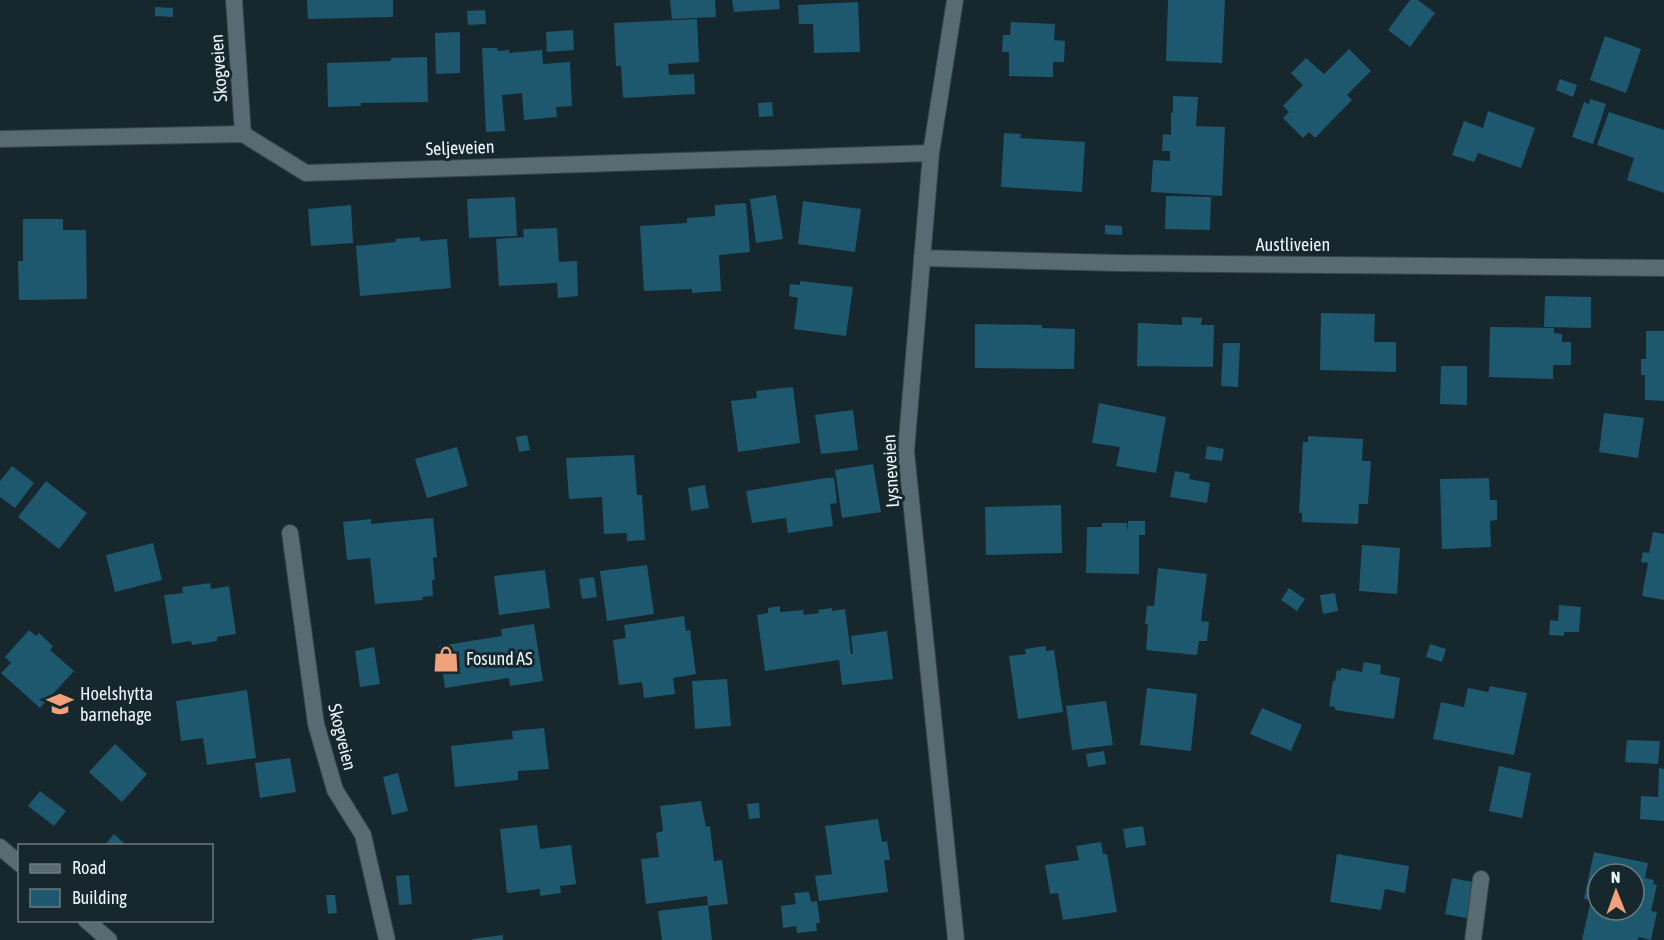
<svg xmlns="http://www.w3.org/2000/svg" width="1664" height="940" font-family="'Asap Condensed',sans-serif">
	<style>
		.building { fill: #1d586e; fill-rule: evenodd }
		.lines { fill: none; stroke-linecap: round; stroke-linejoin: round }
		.minor-casing { stroke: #364349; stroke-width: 18 }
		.minor { stroke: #586a72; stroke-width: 16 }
		.labels { text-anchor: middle; stroke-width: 6; stroke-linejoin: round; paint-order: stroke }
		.street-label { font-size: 18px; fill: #edf7fc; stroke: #17272e }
		.poi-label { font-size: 18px; fill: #edf7fc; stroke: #17272e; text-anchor: start }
	</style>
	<rect width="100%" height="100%" fill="#17272e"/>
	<g class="building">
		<path d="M307,0H393V17L308,19Z"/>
		<path d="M670,0H715L716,17L672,19Z"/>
		<path d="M732,0H779L780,9L734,12Z"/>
		<path d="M1168,0H1225L1222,63L1166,61Z"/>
		<path d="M1410,0H1418L1435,13L1410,47L1388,30Z"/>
		<path d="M858,2L860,52L814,53L813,24H799L798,5Z"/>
		<path d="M155,7L173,8V17L155,16Z"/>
		<path d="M485,10L486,24L468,25L467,11Z"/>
		<path d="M697,19L699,62L668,64L669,75L694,74L695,94L623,98L621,66H616L614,23Z"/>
		<path d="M1011,22L1055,24L1054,40L1065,41L1064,62H1053V77L1009,76V52H1002L1003,35H1010Z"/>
		<path d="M573,30L574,50L547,52L546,32Z"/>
		<path d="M460,32V73L436,74L435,33Z"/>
		<path d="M1605,36L1641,49L1626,93L1590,80Z"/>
		<path d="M482,48H497L498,51L509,50V53L542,50L543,64L570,62L572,106L556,107L557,117L524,120L522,93L502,95L505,131L486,132Z"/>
		<path d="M1349,49L1371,71L1347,95L1352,100L1315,138L1309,132L1303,138L1283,118L1289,112L1283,106L1303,85L1291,73L1306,58L1324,74Z"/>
		<path d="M427,57L428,102L361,103V106L328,107L327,63L391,61V58Z"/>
		<path d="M1560,79L1577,85L1573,97L1556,90Z"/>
		<path d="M1173,96L1198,97L1196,126L1225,127L1222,196L1151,192L1153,160L1170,161V151H1162L1163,134L1171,135V112L1173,113Z"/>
		<path d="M1590,99L1606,104L1593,144L1572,137L1584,102L1589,104Z"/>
		<path d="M772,102L773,116L759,117L758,103Z"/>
		<path d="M1488,111L1535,128L1521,168L1478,153L1474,162L1452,155L1464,121L1483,128Z"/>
		<path d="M1609,112L1664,130V193L1627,180L1634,158L1597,145Z"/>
		<path d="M1004,133L1021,134L1020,138L1085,142L1082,192L1001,187Z"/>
		<path d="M776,195L783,239L756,243L750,199Z"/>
		<path d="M1166,196L1211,197L1210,230L1165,229Z"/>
		<path d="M515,197L517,236L469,238L467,199Z"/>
		<path d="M803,201L861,209L855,252L798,244Z"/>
		<path d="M746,203L750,252L719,255L721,291L692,293V289L644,291L640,226L687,223V218L715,216V205Z"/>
		<path d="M351,205L353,243L311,246L308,209Z"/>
		<path d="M23,219H63V230H86L87,299L19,300L18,261H23Z"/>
		<path d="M1105,225L1122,226V235L1105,234Z"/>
		<path d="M557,228L559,262L577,261L578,296L558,298L557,283L499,286L496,239L524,237L523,229Z"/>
		<path d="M420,237V241L447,239L451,288L360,296L356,246L396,242L395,239Z"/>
		<path d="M800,281L853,287L846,336L794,329L798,298L789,296L790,284L800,285Z"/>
		<path d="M1545,296L1591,297V328L1544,327Z"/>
		<path d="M1321,313L1375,314L1374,342H1396V372L1320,370Z"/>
		<path d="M1182,317L1202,318L1201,325H1214L1213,367L1137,366L1138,323L1182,325Z"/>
		<path d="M975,324L1042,325V328L1075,329L1074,369L975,368Z"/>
		<path d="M1490,327L1554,328V333L1562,334V342H1571V365H1553V379L1489,377Z"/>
		<path d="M1646,331H1664V401L1645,400V375H1641V359H1646Z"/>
		<path d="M1223,343H1240L1238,387L1221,386Z"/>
		<path d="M1441,366H1467V405L1440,404Z"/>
		<path d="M793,387L800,443L738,452L731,401L757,398L756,391Z"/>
		<path d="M1099,403L1166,417L1156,473L1116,466L1120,447L1092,443Z"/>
		<path d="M853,410L858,450L821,454L815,415Z"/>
		<path d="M1604,413L1644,418L1638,458L1599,452Z"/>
		<path d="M527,435L530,450L519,452L516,437Z"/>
		<path d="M1308,436L1363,439L1362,461H1371L1368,504H1359L1358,524L1302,522V513H1299L1303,442H1308Z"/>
		<path d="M1207,446L1224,449L1222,461L1205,459Z"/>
		<path d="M457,447L468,486L427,498L415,459Z"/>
		<path d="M634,455L637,495H642L645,540L627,541V533L604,534L602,497L569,499L566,458Z"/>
		<path d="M873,464L881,512L842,518L835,470Z"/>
		<path d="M12,466L34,483L15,508L0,497V481Z"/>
		<path d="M1175,471L1190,474L1189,479L1210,483L1207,503L1170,497Z"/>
		<path d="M826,478H834L837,503L830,504L833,526L788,533L786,518L752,523L746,491Z"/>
		<path d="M1489,478L1490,500H1497V520L1490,521L1491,547L1442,549L1440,479Z"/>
		<path d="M46,481L87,513L59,549L18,517Z"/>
		<path d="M705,485L709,508L691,511L688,488Z"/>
		<path d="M1061,505L1062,553L986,555L985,507Z"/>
		<path d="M433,518L437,557L433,558L435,580H432L433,596L422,597L423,600L375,604L370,558L347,560L343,522L371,519V524Z"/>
		<path d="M1128,521H1145V535H1139V574L1086,573L1087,527H1102V523H1127L1128,534Z"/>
		<path d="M1653,532L1664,534V600L1642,596L1648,563L1641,562L1643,552L1649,553Z"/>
		<path d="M153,543L162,580L115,592L106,555Z"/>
		<path d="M1362,545L1400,548L1397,594L1359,591Z"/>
		<path d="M647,565L654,614L607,621L600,571Z"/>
		<path d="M1158,568L1207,574L1201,621L1209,622L1207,641H1199L1197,655L1146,650L1148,624H1145L1147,606H1154Z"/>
		<path d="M545,570L550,608L499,615L494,576Z"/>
		<path d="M594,577L597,597L582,599L579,579Z"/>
		<path d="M210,583L211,589L229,586L236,634L217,637V641L192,645L191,641L172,644L164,595L183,593L182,587Z"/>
		<path d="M1289,588L1305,599L1297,611L1281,600Z"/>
		<path d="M1335,593L1338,611L1323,614L1320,595Z"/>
		<path d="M1559,605L1581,607L1579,632H1564V636L1549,635L1550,620L1558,621Z"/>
		<path d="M780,606V612L803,610L804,615L819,613L818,610L832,608V611L845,609L851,654H853L851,636L887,631L893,679L842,685L839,660L765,671L757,615L768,613V608Z"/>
		<path d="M684,616L686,631L690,630L696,674L673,678L675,694L644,698L642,682L619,685L613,640L626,638L624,625Z"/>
		<path d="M534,624L543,681L510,686L509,678L445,688L439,646L502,636L501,629Z"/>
		<path d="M29,630L36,636L39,633L53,646L50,650L74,671L40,708L1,673L11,663L5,657Z"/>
		<path d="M1430,644L1446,649L1442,662L1426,657Z"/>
		<path d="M1046,646V651L1054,650L1063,712L1018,719L1009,656L1026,654L1025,649Z"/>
		<path d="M374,647L380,684L360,687L355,651Z"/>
		<path d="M1364,662L1381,665L1380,674L1400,678L1394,719L1335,710V707L1329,706L1333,681H1335L1337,670L1341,671V668L1362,672Z"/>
		<path d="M727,679L731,726L695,729L692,681Z"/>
		<path d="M1490,686L1527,693L1514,755L1433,739L1441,702L1464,707L1468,688L1488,692Z"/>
		<path d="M1147,688L1197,694L1191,751L1140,745Z"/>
		<path d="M247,690L256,758L207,765L203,738L181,741L176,701Z"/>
		<path d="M1106,701L1113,745L1072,750L1066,706Z"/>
		<path d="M1262,708L1302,725L1291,751L1250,734Z"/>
		<path d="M544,728L549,769L518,771V780L455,787L451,746L513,739L512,731Z"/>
		<path d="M1627,740L1660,741L1658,764L1625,762Z"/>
		<path d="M115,744L147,774L122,802L89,772Z"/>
		<path d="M1104,751L1106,764L1088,767L1086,754Z"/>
		<path d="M290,758L296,792L260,798L255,763Z"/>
		<path d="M1499,766L1531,773L1522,818L1489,811Z"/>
		<path d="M1659,768L1664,769V821L1640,819L1641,796L1658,797Z"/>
		<path d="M398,773L408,811L392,815L383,777Z"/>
		<path d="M40,791L66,811L54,826L28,806Z"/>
		<path d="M701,801L706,827L710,826L714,861L722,860L728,904L708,906L707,896L646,904L641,859L659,857L656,833L663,831L660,806Z"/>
		<path d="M759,803L760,818L749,819L747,804Z"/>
		<path d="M878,819L882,842L887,841L890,860H884L888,892L819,901L815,876L832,874L825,826Z"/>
		<path d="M537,825L540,849L571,845L576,884L560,886L561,893L540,896V889L507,893L500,829Z"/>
		<path d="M1143,826L1146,845L1126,848L1123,829Z"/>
		<path d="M114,834L124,843L121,846L106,844Z"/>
		<path d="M1101,842L1103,854H1107L1117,912L1063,920L1058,893L1050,894L1045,865L1079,860L1076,846Z"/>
		<path d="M1594,852L1648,863L1645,878L1654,880L1653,884L1657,885L1651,911L1657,912L1651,940L1639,937L1638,940H1582L1591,900L1584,899ZM1598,874H1634V910H1598Z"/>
		<path d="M1337,854L1409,866L1405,893L1385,889L1381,910L1330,902Z"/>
		<path d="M409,875L412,904L399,905L396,876Z"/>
		<path d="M1452,878L1478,883L1471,919L1445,914Z"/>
		<path d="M809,892L811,902L817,901L820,923H816L817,931L797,933L796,926L783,928L781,906L796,904L794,893Z"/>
		<path d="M326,895H335L337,913L328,914Z"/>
		<path d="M708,905L712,940H662L658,911Z"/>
		<path d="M503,935V940H472V939Z"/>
	</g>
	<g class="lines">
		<g class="minor-casing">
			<g id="minor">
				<path d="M234,0L243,134"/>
				<path d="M955,0L931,153L906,451L956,940"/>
				<path d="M0,139L243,134L306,173L931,153"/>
				<path d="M922,258L1119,263L1664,268"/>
				<path d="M290,533L316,724L335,790L363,835L387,940"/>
				<path d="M0,847L20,864"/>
				<path d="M86,920L109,940"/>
				<path d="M1473,940L1481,879"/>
			</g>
		</g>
		<use href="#minor" class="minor"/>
	</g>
	<defs>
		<g id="shop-bare" transform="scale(2.07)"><path d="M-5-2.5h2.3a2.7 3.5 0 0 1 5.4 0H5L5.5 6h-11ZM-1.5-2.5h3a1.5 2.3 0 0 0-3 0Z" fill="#f1a27b" stroke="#17272e" stroke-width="2.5" paint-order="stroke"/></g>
		<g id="school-bare" transform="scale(2.07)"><path d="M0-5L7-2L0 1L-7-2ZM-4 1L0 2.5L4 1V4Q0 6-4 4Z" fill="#f1a27b" stroke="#17272e" stroke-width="2.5" paint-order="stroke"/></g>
	</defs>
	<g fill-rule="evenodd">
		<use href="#shop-bare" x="446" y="659"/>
		<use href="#school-bare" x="60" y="704"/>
	</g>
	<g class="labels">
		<g class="street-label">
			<text transform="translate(219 68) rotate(-94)" y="6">Skogveien</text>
			<text transform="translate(460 148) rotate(-2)" y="6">Seljeveien</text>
			<text x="1293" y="251">Austliveien</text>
			<text transform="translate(891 471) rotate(-93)" y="6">Lysneveien</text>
			<text transform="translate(342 737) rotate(76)" y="6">Skogveien</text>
		</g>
		<g class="poi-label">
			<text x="466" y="665">Fosund AS</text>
			<text x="80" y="700">Hoelshytta<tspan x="80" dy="21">barnehage</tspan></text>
		</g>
	</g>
	<rect x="18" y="844" width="195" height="78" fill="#17272e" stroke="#6d7a80" stroke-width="1.5"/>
	<rect x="30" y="864" width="30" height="9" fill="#586a72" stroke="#6d7a80" stroke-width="1.5"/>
	<text x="72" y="874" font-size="18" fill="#edf7fc">Road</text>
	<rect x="30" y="889" width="30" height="18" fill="#1d586e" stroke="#6d7a80" stroke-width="1.5"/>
	<text x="72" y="904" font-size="18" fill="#edf7fc">Building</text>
	<g transform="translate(1616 892) rotate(359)"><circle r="28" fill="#17272e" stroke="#6d7a80" stroke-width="1.5"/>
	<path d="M0-4.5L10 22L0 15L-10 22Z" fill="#f1a27b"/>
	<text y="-9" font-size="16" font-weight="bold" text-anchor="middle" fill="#edf7fc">N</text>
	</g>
</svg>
